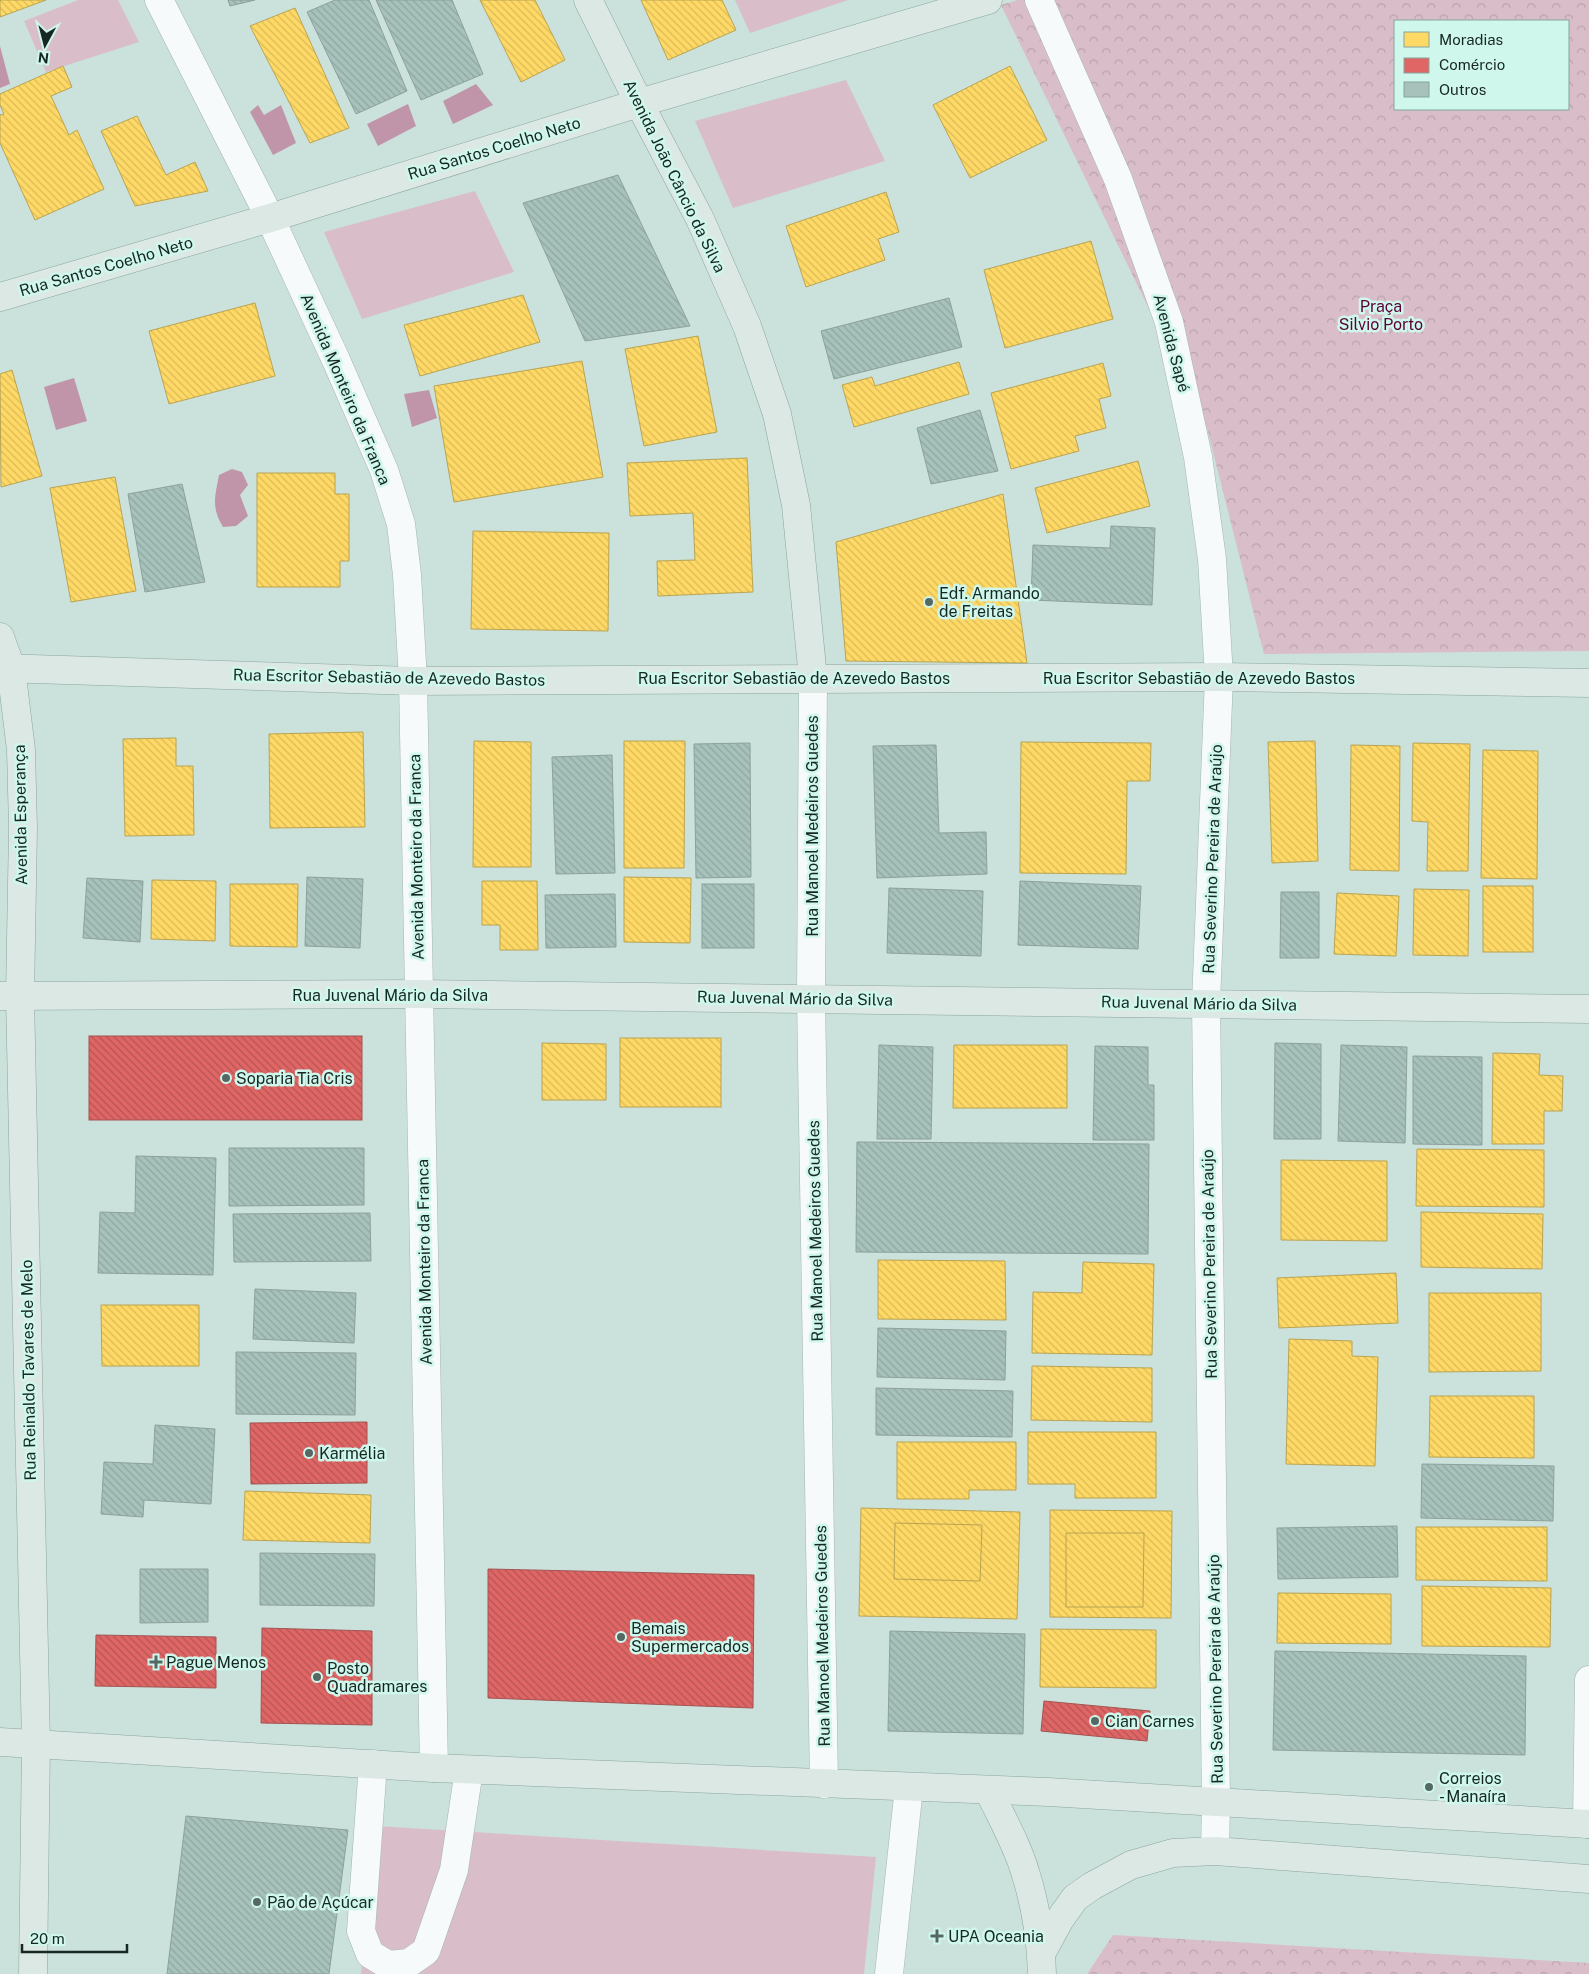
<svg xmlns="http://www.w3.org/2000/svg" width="1589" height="1974" font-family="'Public Sans',sans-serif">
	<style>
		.grass { fill: #d9beca }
		.park { fill: url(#park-crowns); fill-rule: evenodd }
		.water { fill: #c195a9 }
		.homes { fill: url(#homes-back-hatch); stroke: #b9a452 }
		.shops { fill: url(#shops-back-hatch); stroke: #a45352 }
		.building { fill: url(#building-back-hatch); stroke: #8ea09b }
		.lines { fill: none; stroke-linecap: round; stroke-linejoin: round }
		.minor-casing { stroke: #a4b6b1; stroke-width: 29 }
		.major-casing { stroke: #8ba69f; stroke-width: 29 }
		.minor { stroke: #f7fafa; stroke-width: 28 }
		.major { stroke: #dbe8e4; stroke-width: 28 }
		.poi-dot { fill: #566863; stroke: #cff7ec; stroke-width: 2 }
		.labels { text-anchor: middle; stroke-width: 5; stroke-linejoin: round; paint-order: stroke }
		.street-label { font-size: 16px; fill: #172722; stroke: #cff7ec }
		.park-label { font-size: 16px; fill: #5c0036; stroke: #cff7ec }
		.poi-label { font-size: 16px; fill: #172722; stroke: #cff7ec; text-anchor: start }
	</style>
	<defs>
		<pattern id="park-crowns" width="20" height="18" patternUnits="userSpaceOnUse" patternTransform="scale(1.25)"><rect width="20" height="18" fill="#d9beca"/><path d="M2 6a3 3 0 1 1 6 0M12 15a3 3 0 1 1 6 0" fill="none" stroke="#baa3ad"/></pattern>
		<pattern id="homes-back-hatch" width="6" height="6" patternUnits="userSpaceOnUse" patternTransform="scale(1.25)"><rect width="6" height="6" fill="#ffd966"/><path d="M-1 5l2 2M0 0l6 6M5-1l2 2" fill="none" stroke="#daba58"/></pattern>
		<pattern id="shops-back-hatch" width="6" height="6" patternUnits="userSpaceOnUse" patternTransform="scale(1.25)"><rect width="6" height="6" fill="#e06666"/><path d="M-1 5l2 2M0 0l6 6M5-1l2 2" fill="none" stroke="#b55454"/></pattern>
		<pattern id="building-back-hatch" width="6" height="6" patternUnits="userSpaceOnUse" patternTransform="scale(1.25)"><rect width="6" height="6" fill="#a6c2bb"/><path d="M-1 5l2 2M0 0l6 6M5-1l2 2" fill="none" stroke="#8ea7a0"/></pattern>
	</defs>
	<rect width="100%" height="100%" fill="#cbe1db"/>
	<g class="grass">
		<path d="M78,0H118L139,42L46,72L24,21Z"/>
		<path d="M735,0H848L750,33Z"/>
		<path d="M846,80L885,161L733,208L695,121Z"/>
		<path d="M475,191L514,272L362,319L324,232Z"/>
		<path d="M376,1826L876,1857L864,1974H361Z"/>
	</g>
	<g class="park">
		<path d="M1018,0H1589V651L1264,654L1207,428L1001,5ZM1395,21H1568V109H1395Z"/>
		<path d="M1113,1935L1589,1963V1974H1087Z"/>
	</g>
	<g class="water">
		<path d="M0,46L10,84L0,88Z"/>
		<path d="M476,84L493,105L453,124L443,101Z"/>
		<path d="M408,104L416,126L378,146L367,124Z"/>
		<path d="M258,105L264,115L281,105L296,143L273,155L250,112Z"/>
		<path d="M74,378L87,421L56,430L44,387Z"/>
		<path d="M429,390L437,418L412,427L404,394Z"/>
		<path d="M232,469L242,472L248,485L240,495L248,516L236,526L223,527C211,507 215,497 219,475Z"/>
	</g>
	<g class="homes">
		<path d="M0,0H46L0,17Z"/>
		<path d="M480,0H535L565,60L521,82Z"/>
		<path d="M641,0H722L736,30L668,60Z"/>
		<path d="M295,8L349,128L310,143L250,26Z"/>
		<path d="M63,66L72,87L51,96L69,135L77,130L104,189L35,220L0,143V115L4,114L0,105V94Z"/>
		<path d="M1010,66L1047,140L970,178L933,105Z"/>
		<path d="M137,116L166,175L195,162L208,191L135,206L101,131Z"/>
		<path d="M886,192L899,232L878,239L885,260L806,287L786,226Z"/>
		<path d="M1091,241L1113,319L1005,348L984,270Z"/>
		<path d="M523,295L540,342L420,376L404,325Z"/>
		<path d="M255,303L275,376L169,404L149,331Z"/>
		<path d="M698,336L717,432L644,446L625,349Z"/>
		<path d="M582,361L603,477L454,502L434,386Z"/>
		<path d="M959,362L969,394L854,427L842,385L872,377L875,386Z"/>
		<path d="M1103,363L1111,396L1099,399L1106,428L1075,436L1079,451L1011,469L991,393Z"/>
		<path d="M12,370L42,476L1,487L0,374Z"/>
		<path d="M747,458L753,592L658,596L657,561L695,560L693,513L630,516L627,463Z"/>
		<path d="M1138,461L1150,506L1047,533L1035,488Z"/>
		<path d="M257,473H335V494H349V561H340V587H257Z"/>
		<path d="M115,477L136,591L71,602L50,488Z"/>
		<path d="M1003,494L1027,663L846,661L836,542Z"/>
		<path d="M473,531L609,533L608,631L471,629Z"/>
		<path d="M363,732L365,827L270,828L269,734Z"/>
		<path d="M176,738V766H193L194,835L125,836L123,739Z"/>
		<path d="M474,741L531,742V867H473Z"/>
		<path d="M624,741H685L684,868H624Z"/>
		<path d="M1315,741L1318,861L1272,863L1268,742Z"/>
		<path d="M1021,742L1151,743L1150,781H1127L1126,874L1020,873Z"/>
		<path d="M1413,743L1470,744L1468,871H1427L1428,822L1412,821Z"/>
		<path d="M1351,745L1400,746L1399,871L1350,870Z"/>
		<path d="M1483,750L1538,751L1537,879L1481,878Z"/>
		<path d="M624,877L691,878L690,943L624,942Z"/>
		<path d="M152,880L216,881L215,941L151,939Z"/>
		<path d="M482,881H537L538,950H500V925H482Z"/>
		<path d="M230,884H298L297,947L230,946Z"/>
		<rect x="1483" y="886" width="50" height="66"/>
		<path d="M1414,889L1469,890L1468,956L1413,955Z"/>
		<path d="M1337,893L1399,896L1396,956L1334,954Z"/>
		<rect x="620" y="1038" width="101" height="69"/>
		<path d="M542,1043L606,1044V1100H542Z"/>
		<path d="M954,1045H1067V1108H953Z"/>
		<path d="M1493,1053L1540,1054L1539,1075L1563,1076L1562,1111H1544V1144H1492Z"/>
		<path d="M1417,1149L1544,1150V1207L1416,1206Z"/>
		<path d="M1281,1160L1387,1161V1241L1281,1240Z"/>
		<path d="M1421,1212L1543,1214L1542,1269L1421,1267Z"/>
		<path d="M878,1260L1005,1261L1006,1320L878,1319Z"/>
		<path d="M1083,1262L1154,1264L1152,1355L1032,1353L1033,1292L1082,1293Z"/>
		<path d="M1396,1273L1398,1323L1279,1328L1277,1278Z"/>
		<path d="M1429,1293H1541V1371L1429,1372Z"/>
		<path d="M101,1305H199V1366H102Z"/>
		<path d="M1289,1339L1352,1341V1356L1378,1357L1375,1466L1286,1464Z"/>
		<path d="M1032,1366L1152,1368V1422L1031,1420Z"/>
		<path d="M1430,1396H1534V1458L1429,1457Z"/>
		<path d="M1028,1432H1156V1498H1075V1484H1028Z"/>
		<path d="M897,1442H1016V1490H969V1499H897Z"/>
		<path d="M245,1491L371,1495L370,1543L243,1540Z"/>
		<path d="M861,1508L1020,1512L1017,1619L859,1616Z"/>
		<path d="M1050,1510L1172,1511L1171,1618L1050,1617Z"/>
		<path d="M895,1523L982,1525L980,1581L894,1579Z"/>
		<path d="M1416,1527H1547V1581L1416,1580Z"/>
		<path d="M1066,1533H1144L1143,1607H1066Z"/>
		<path d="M1422,1586L1551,1588L1550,1647L1422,1646Z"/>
		<path d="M1278,1593L1391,1594V1644L1277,1643Z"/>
		<path d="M1041,1629L1156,1630V1688L1040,1687Z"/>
	</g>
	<g class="shops">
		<rect x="89" y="1036" width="273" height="84"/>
		<path d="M367,1422V1483L251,1484L250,1423Z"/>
		<path d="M488,1569L754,1575L753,1708L488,1698Z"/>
		<path d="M262,1628L372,1631V1725L261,1723Z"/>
		<path d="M96,1635L216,1637V1688L95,1686Z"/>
		<path d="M1044,1701L1150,1711L1147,1741L1041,1731Z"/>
	</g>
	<g class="building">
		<path d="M228,0H255L230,6Z"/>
		<path d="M335,0H369L407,91L356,114L307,12Z"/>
		<path d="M376,0H452L483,74L421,100Z"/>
		<path d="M618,175L690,326L585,341L523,203Z"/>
		<path d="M949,298L962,347L834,379L821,331Z"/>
		<path d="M980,410L998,471L931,484L917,428Z"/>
		<path d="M182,484L205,582L145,592L128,494Z"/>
		<path d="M1111,526L1155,528L1152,605L1031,600L1033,545L1110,548Z"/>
		<path d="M750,743L751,877L696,878L694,744Z"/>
		<path d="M936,745L939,833L986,832L987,874L877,878L873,746Z"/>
		<path d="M612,755L615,873L556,874L552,757Z"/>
		<path d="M307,877L363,879L360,948L305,946Z"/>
		<path d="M87,878L143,881L140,942L83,938Z"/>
		<path d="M1020,881L1141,886L1138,949L1018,945Z"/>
		<rect x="702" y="884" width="52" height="64"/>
		<path d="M889,888L983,891L981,956L887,953Z"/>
		<path d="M1281,892H1319V958H1280Z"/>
		<path d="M615,894L616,947L546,948L545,895Z"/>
		<path d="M1275,1043L1321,1044V1139H1274Z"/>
		<path d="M879,1045L933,1047L931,1139H877Z"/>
		<path d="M1341,1045L1407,1047L1405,1143L1338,1141Z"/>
		<path d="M1095,1046L1148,1047V1085H1154V1140H1093Z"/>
		<path d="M1413,1056L1482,1057V1145L1413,1144Z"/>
		<path d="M857,1142L1149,1144L1148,1254L856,1252Z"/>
		<path d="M229,1148H364V1205L229,1206Z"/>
		<path d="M136,1156L216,1158L213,1275L98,1273L100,1212L135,1213Z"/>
		<path d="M370,1213L371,1261L234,1262L233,1214Z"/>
		<path d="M255,1289L356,1293L354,1343L253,1339Z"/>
		<path d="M878,1328L1006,1331L1005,1380L877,1377Z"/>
		<path d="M236,1352L356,1353L355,1415L236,1414Z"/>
		<path d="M876,1388L1013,1391L1012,1437L876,1435Z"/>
		<path d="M155,1425L215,1429L211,1504L144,1500L143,1517L101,1514L104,1462L153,1464Z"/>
		<path d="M1422,1464L1554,1466L1553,1521L1421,1518Z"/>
		<path d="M1397,1526L1398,1577L1278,1579L1277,1528Z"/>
		<path d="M260,1553L375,1554L374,1606L260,1605Z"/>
		<path d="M140,1569H208V1622L140,1623Z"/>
		<path d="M890,1631L1025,1634L1023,1734L888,1731Z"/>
		<path d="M1275,1651L1526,1656L1525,1755L1273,1750Z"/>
		<path d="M186,1816L348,1830L329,1974H167Z"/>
	</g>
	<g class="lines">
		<g class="minor-casing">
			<g id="minor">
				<path d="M159,0L270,218L336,360L384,470L401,524L407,575L413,681L434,1768"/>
				<path d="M1039,0L1118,179L1169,322L1198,457L1212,559L1219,677L1206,1003L1216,1803L1215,1851"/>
				<path d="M813,678L811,999L824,1784"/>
				<path d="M373,1764L361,1931L370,1954L388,1965L409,1963L426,1951L454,1870L469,1770"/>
				<path d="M1587,1824L1589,1680"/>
				<path d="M889,1974L909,1787"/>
			</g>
		</g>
		<g class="major-casing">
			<g id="major">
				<path d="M588,0L639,103L700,219L747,326L777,414L796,505L813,678"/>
				<path d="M0,297L270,218L639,103L988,0"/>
				<path d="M0,637L11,668L21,750L23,828L20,996L36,1744L33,1974"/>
				<path d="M0,668L413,681L1219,677L1589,683"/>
				<path d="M0,996L419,994L1589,1009"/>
				<path d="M0,1742L434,1768L1048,1792L1589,1824"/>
				<path d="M989,1791C1002,1819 1018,1846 1026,1875C1036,1907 1041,1941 1042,1974"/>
				<path d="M1042,1952L1060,1919L1075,1898L1092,1886L1131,1865L1173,1853L1215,1851L1589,1879"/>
			</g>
		</g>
		<use href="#minor" class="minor"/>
		<use href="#major" class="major"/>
	</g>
	<g class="poi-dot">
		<circle cx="929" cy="602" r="5"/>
		<circle cx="226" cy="1078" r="5"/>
		<circle cx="309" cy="1453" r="5"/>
		<circle cx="621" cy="1637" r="5"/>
		<path d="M153.5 1654.5h5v5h5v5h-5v5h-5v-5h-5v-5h5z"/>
		<circle cx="317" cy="1677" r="5"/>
		<circle cx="1095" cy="1721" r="5"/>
		<circle cx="1429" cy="1787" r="5"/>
		<circle cx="257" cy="1902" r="5"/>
		<path d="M934.5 1928.5h5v5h5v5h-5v5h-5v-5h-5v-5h5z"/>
	</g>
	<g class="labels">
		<g class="street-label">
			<text transform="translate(494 148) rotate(-17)" y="6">Rua Santos Coelho Neto</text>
			<text transform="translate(675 176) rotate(64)" y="6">Avenida João Câncio da Silva</text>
			<text transform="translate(106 266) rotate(-16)" y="6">Rua Santos Coelho Neto</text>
			<text transform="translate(1172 343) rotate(75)" y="6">Avenida Sapé</text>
			<text transform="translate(346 389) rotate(67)" y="6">Avenida Monteiro da Franca</text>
			<text transform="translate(389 677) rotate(1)" y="6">Rua Escritor Sebastião de Azevedo Bastos</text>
			<text x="794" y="684">Rua Escritor Sebastião de Azevedo Bastos</text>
			<text x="1199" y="684">Rua Escritor Sebastião de Azevedo Bastos</text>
			<text transform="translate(20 815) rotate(-91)" y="6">Avenida Esperança</text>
			<text transform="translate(812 826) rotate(-90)" y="6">Rua Manoel Medeiros Guedes</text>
			<text transform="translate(416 857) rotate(-91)" y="6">Avenida Monteiro da Franca</text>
			<text transform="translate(1212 859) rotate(-88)" y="6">Rua Severino Pereira de Araújo</text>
			<text x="390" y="1001">Rua Juvenal Mário da Silva</text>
			<text transform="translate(795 998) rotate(1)" y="6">Rua Juvenal Mário da Silva</text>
			<text transform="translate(1199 1003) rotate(1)" y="6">Rua Juvenal Mário da Silva</text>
			<text transform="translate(815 1231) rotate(-91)" y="6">Rua Manoel Medeiros Guedes</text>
			<text transform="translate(424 1262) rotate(-91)" y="6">Avenida Monteiro da Franca</text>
			<text transform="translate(1209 1264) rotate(-91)" y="6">Rua Severino Pereira de Araújo</text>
			<text transform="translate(28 1370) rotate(-91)" y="6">Rua Reinaldo Tavares de Melo</text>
			<text transform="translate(822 1636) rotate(-91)" y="6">Rua Manoel Medeiros Guedes</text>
			<text transform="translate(1215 1669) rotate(-91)" y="6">Rua Severino Pereira de Araújo</text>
		</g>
		<g class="park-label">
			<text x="1381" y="312">Praça<tspan x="1381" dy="18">Silvio Porto</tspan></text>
		</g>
		<g class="poi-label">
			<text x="939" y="599">Edf. Armando<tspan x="939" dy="18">de Freitas</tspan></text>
			<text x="236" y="1084">Soparia Tia Cris</text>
			<text x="319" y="1459">Karmélia</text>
			<text x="631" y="1634">Bemais<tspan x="631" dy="18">Supermercados</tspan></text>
			<text x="166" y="1668">Pague Menos</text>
			<text x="327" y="1674">Posto<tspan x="327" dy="18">Quadramares</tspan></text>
			<text x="1105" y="1727">Cian Carnes</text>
			<text x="1439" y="1784">Correios<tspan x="1439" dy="18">- Manaíra</tspan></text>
			<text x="267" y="1908">Pão de Açúcar</text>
			<text x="948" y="1942">UPA Oceania</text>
		</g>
	</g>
	<rect x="1394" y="20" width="175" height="90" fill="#cff7ec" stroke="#85a49b"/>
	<rect x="1404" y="32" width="25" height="15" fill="#ffd966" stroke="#85a49b"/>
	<text x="1439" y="45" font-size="15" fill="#172722">Moradias</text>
	<rect x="1404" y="58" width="25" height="15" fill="#e06666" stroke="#85a49b"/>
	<text x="1439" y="70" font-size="15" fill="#172722">Comércio</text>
	<rect x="1404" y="82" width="25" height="15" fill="#a6c2bb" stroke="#85a49b"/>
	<text x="1439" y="95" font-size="15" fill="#172722">Outros</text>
	<g transform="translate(45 45) rotate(187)" stroke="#cff7ec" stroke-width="4" paint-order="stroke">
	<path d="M0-4L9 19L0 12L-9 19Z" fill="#172722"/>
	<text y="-8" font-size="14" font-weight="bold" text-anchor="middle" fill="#172722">N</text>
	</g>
	<path d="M22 1944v8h105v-8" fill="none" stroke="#172722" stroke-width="2.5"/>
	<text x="30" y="1944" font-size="15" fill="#172722" stroke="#cff7ec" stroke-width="4" paint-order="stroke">20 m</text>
</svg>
